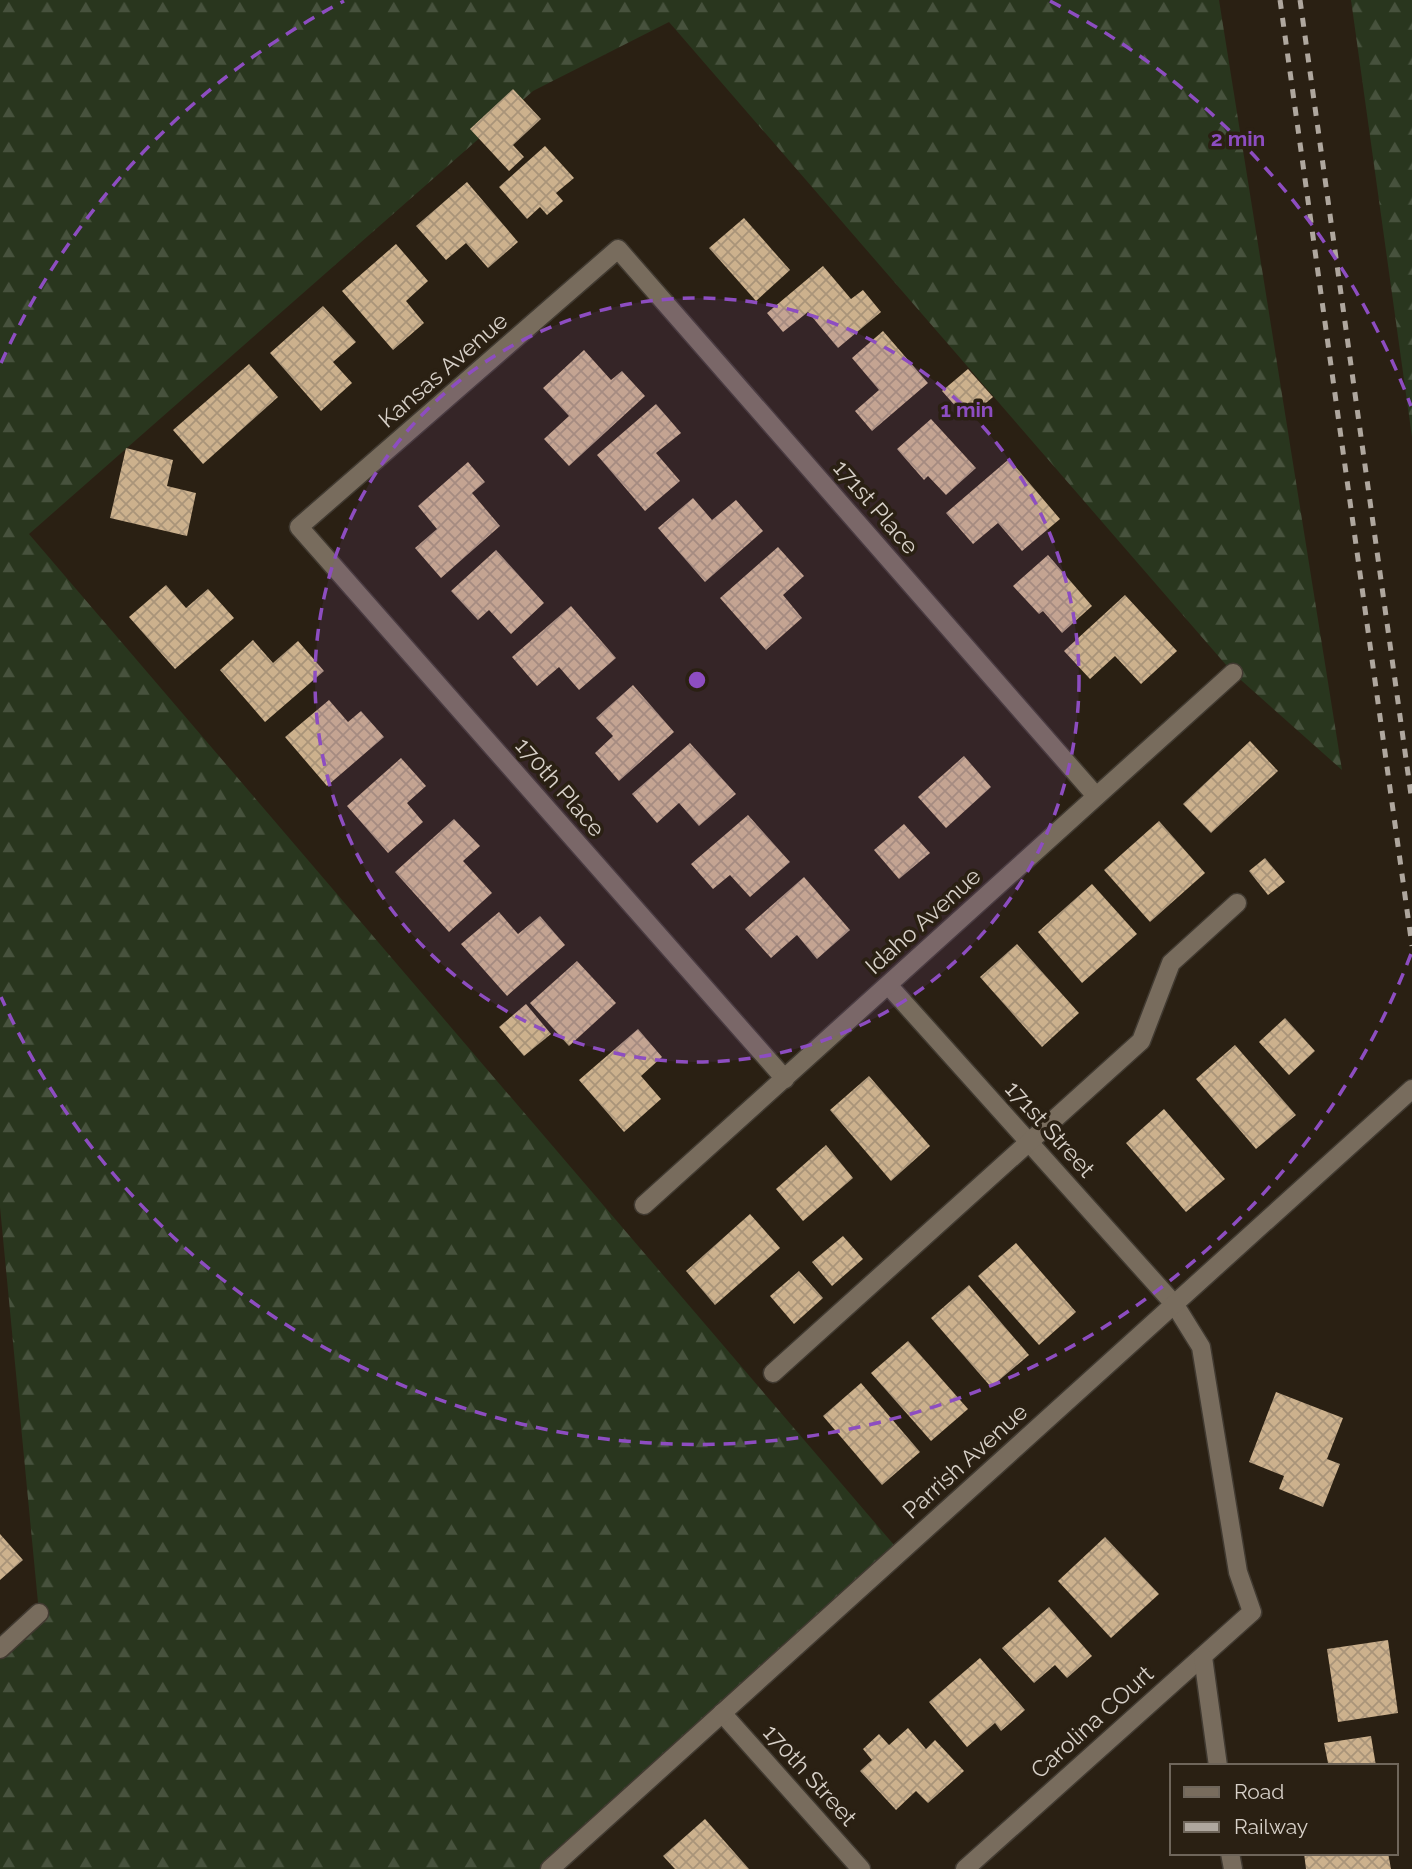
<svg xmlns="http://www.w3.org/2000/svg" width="1412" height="1869" font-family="Raleway,sans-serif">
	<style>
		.forest { fill: url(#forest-firs) }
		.building { fill: url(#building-cross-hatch) }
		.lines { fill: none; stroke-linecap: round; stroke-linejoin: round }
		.minor-casing { stroke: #413a31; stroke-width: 21 }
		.minor { stroke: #786c5d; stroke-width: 18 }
		.rail { stroke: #afa79e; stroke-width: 5; stroke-dasharray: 9 9; stroke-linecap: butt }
		.ring { fill: none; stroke: #8d4dc1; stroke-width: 3.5; stroke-dasharray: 12 9 }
		.labels { text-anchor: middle; stroke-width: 7; stroke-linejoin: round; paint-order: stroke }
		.street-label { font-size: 23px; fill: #d7d0c8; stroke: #2a2013 }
		.centre { fill: #8d4dc1; stroke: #2a2013; stroke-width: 3.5 }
		.ring-label { font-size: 21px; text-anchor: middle; font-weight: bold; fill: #8d4dc1; stroke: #2a2013; stroke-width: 7; stroke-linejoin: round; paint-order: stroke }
	</style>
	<defs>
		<pattern id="forest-firs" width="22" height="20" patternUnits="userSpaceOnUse" patternTransform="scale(1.75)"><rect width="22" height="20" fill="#29361e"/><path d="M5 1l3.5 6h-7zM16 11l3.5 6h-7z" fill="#47523d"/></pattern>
		<pattern id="building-cross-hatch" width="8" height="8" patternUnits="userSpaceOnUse" patternTransform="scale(1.75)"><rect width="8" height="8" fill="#ccb18d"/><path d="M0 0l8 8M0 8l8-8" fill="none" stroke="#a99479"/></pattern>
	</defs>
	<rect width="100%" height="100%" fill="#2a2013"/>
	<g class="forest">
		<path d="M0,0H1219L1342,770L1233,673L669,22L533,91L29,534L900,1552L550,1869H0V1649L39,1613L0,1207Z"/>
		<path d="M1351,0H1412V437Z"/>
	</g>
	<g class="building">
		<path d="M513,89L541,119L513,145L524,157L509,171L470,129Z"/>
		<path d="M545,146L574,178L556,193L563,201L547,215L540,207L527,219L499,187Z"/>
		<path d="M467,182L518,242L488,268L466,243L446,260L416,226Z"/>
		<path d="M744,218L790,270L756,301L709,248Z"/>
		<path d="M396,244L428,281L406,301L424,323L393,350L342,291Z"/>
		<path d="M823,266L851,299L863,290L881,312L838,348L808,312L783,332L767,313Z"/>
		<path d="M323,306L356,342L333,362L352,383L321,411L270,353Z"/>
		<path d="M883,331L928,383L872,431L855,411L879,390L852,358Z"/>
		<path d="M584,350L611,380L622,371L645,396L569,466L544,439L569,416L543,388Z"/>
		<path d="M249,364L278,397L203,464L173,430Z"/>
		<path d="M968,369L993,397L967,419L942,391Z"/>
		<path d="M656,404L681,433L656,453L680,481L645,511L597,455Z"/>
		<path d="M931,419L976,468L946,495L928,476L924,480L897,449Z"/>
		<path d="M126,448L173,460L167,486L196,493L187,536L110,518Z"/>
		<path d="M1009,459L1060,519L1022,551L998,523L973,544L946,513Z"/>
		<path d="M468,462L485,482L472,493L500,526L441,578L415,548L437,529L418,506Z"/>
		<path d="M693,498L712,520L736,500L763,531L705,582L658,528Z"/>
		<path d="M778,547L804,576L783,595L802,618L766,650L720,598Z"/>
		<path d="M496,550L544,603L511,634L489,610L478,620L451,591Z"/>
		<path d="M1048,555L1092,606L1062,633L1043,611L1039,614L1013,586Z"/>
		<path d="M166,585L186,608L208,589L234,618L175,669L129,617Z"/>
		<path d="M1125,595L1177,651L1141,684L1115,656L1090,679L1064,651Z"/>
		<path d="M571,606L616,658L579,690L559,667L537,686L512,657Z"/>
		<path d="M253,640L273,663L298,641L324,671L265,722L220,670Z"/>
		<path d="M633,685L674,732L619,781L595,753L613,736L596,718Z"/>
		<path d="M329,700L348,722L361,711L384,737L327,786L285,737Z"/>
		<path d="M1250,741L1278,771L1211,833L1183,804Z"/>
		<path d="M690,743L736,794L699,826L679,803L657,823L632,794Z"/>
		<path d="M964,756L991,787L946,828L918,797Z"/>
		<path d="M401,758L426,786L407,803L423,822L388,853L347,806Z"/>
		<path d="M748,815L790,862L750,897L730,875L713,889L691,864Z"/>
		<path d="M454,819L480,846L463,861L492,893L449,932L395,872Z"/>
		<path d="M1159,821L1205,873L1150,922L1104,870Z"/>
		<path d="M904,824L930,853L899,879L874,850Z"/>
		<path d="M1265,858L1285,882L1268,895L1249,871Z"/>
		<path d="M804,877L850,930L817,959L797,935L771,958L745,929Z"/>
		<path d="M1092,884L1137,934L1082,983L1038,932Z"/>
		<path d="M499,912L518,934L540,916L565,945L507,996L461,944Z"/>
		<path d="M1017,944L1079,1013L1042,1047L980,977Z"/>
		<path d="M577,961L616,1003L569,1046L530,1003Z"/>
		<path d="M526,1004L551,1034L524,1056L499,1027Z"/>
		<path d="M1285,1018L1315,1051L1289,1075L1259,1042Z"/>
		<path d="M638,1029L662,1057L641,1076L661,1099L624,1132L579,1080Z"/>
		<path d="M1235,1045L1296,1115L1256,1149L1196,1079Z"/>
		<path d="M869,1076L930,1146L891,1181L830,1110Z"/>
		<path d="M1164,1109L1225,1179L1186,1212L1126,1143Z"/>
		<path d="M826,1145L853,1178L803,1221L776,1189Z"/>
		<path d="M750,1214L780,1248L715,1305L686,1271Z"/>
		<path d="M843,1236L863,1259L832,1286L812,1262Z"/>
		<path d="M1016,1243L1076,1312L1039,1345L978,1276Z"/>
		<path d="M799,1271L823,1298L794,1324L770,1296Z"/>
		<path d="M969,1285L1029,1355L991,1387L931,1318Z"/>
		<path d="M908,1341L968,1409L931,1441L871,1373Z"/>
		<path d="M861,1383L920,1452L882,1485L823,1416Z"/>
		<path d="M1276,1392L1343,1418L1327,1459L1340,1464L1323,1507L1279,1489L1284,1476L1249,1462Z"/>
		<path d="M0,1534L23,1560L0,1580Z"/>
		<path d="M1105,1537L1159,1594L1111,1638L1058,1581Z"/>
		<path d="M1049,1607L1092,1656L1067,1678L1055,1665L1034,1683L1002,1648Z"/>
		<path d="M1388,1640L1398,1713L1338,1722L1327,1649Z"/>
		<path d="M980,1658L1025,1710L1001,1731L995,1723L967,1747L929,1702Z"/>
		<path d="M908,1728L926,1749L935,1740L964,1771L928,1803L916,1791L896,1810L860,1771L872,1760L863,1749L879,1734L889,1745Z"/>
		<path d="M1371,1736L1376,1766H1319L1328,1763L1324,1743Z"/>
		<path d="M705,1819L749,1869H675L663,1856Z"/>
		<path d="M1304,1853H1388L1391,1869H1306Z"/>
	</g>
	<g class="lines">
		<g class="minor-casing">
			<g id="minor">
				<path d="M889,986L1175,1305L1201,1347L1238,1572L1252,1612L965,1869"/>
				<path d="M785,1079L299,527L618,249L1096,796"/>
				<path d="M644,1205L1233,673"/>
				<path d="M773,1373L1141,1041L1171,963L1237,903"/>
				<path d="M0,1649L39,1613"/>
				<path d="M1203,1657L1218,1766"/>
				<path d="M722,1713L861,1869"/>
				<path d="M1230,1853L1233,1869"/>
				<path d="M550,1869L1412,1089"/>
			</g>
		</g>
		<use href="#minor" class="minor"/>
		<g class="rail">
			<path d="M1280,0L1412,946"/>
			<path d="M1300,0L1412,802"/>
		</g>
	</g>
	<circle cx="697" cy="680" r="382" fill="#8d4dc1" fill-opacity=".12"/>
	<g class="ring">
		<circle cx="697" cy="680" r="382"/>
		<path d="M1411 954A765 765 0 0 1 1 997M1 363A765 765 0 0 1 344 1M1050 1A765 765 0 0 1 1411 406"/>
	</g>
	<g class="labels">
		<g class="street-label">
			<text transform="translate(443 370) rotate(-41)" y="8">Kansas Avenue</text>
			<text transform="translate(876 507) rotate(49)" y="8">171st Place</text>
			<text transform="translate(560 787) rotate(49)" y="8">170th Place</text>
			<text transform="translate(923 921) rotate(-42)" y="8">Idaho Avenue</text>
			<text transform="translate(1050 1129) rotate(48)" y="8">171st Street</text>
			<text transform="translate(965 1461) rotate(-42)" y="8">Parrish Avenue</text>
			<text transform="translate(1092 1722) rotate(-42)" y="8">Carolina COurt</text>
			<text transform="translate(810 1775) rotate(48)" y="8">170th Street</text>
		</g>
	</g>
	<circle cx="697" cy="680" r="10" class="centre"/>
	<g class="ring-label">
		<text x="1238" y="146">2 min</text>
		<text x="967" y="417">1 min</text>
	</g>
	<rect x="1170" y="1764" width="228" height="91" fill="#2a2013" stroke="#6f665b" stroke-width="2"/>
	<rect x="1184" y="1787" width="35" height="10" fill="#786c5d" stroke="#6f665b" stroke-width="2"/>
	<text x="1234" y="1799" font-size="21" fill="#d7d0c8">Road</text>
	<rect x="1184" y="1822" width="35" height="10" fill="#afa79e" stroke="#6f665b" stroke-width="2"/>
	<text x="1234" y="1834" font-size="21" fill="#d7d0c8">Railway</text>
</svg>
